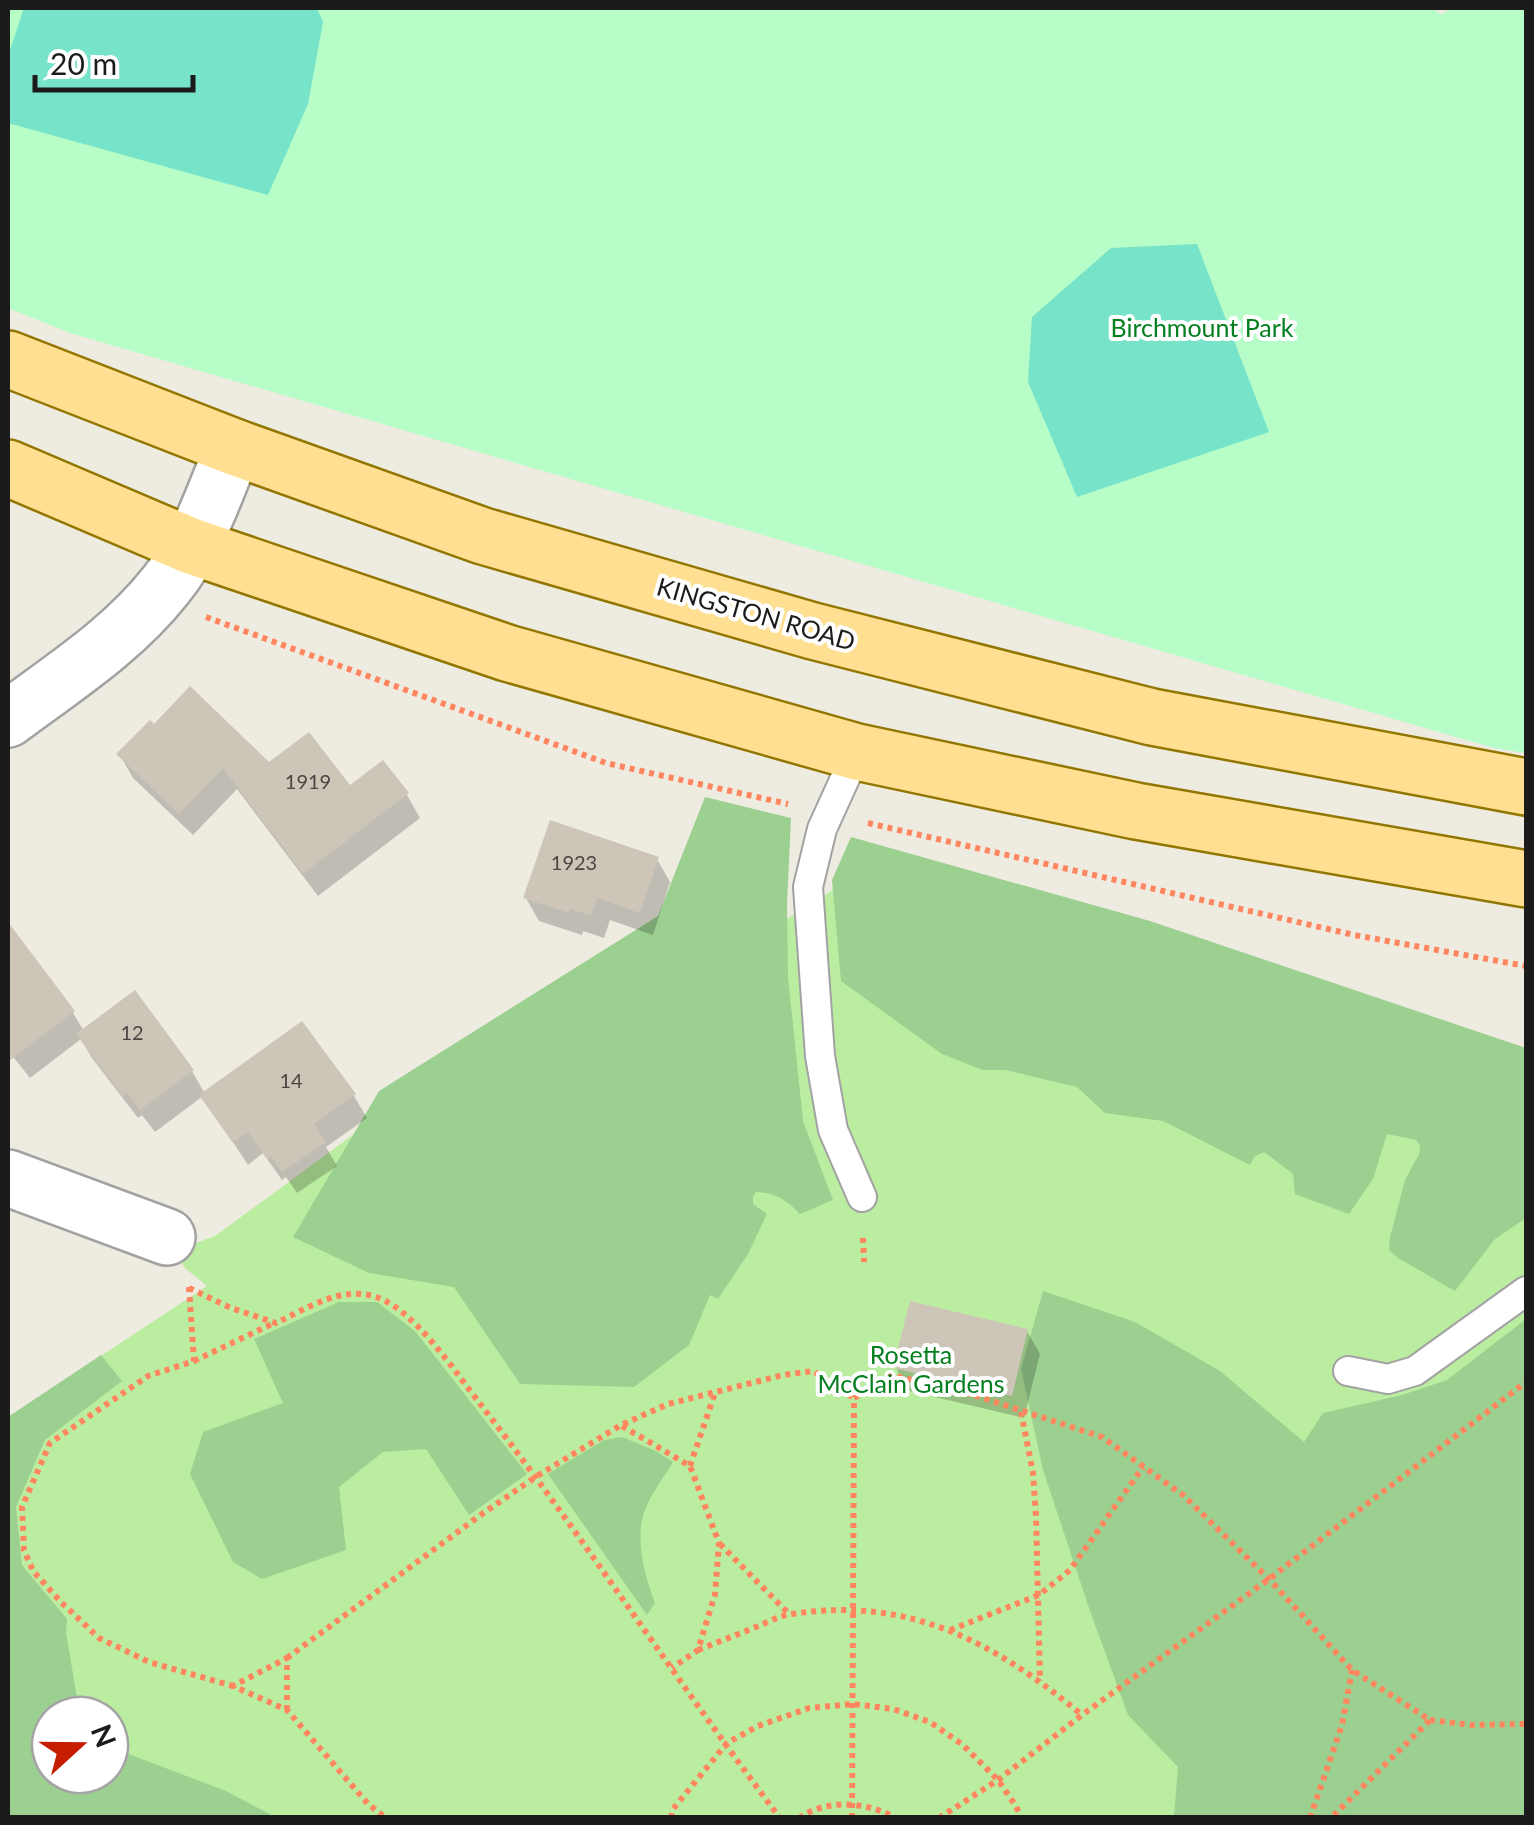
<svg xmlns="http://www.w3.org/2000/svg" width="1534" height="1825" font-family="Lato,sans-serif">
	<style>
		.grass { fill: #bbeda1; fill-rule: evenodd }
		.forest { fill: #9bd091 }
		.park { fill: #b7fdc7 }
		.pitch { fill: #77e3c9 }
		.shadow { fill: #0003 }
		.building { fill: #cec5b9 }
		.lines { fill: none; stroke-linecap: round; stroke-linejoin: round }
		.service-casing { stroke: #a2a2a2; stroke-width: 32 }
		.minor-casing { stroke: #a2a2a2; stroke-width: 60 }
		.primary-casing { stroke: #927600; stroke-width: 60 }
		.path { stroke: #ff865f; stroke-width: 6; stroke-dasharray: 5 5; stroke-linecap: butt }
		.service { stroke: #fff; stroke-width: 28 }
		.minor { stroke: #fff; stroke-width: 55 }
		.primary { stroke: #ffe093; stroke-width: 55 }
		.labels { text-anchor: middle; stroke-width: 8; stroke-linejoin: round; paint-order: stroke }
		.number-label { font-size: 20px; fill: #484642 }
		.park-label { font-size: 25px; fill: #047f1f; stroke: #fff }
		.street-label { font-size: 25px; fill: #1b1b1b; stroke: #fff }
	</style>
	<rect width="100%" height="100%" fill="#eeebe0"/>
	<path class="grass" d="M855,876L1526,1113V1817L8,1818V1417L207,1286L185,1268L174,1251L215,1236L354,1134L301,1225ZM50,1715H110V1775H50Z"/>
	<g class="forest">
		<path d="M705,797L791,818L787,904L788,977L803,1121L833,1200L800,1214C786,1200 777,1193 756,1192L753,1197V1204L767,1214L748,1254L718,1299L710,1295L689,1345L634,1387L520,1384L454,1287L369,1273L293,1237L379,1091L658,916Z"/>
		<path d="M851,837L1150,921L1526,1048V1218L1495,1239L1455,1291L1398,1258L1389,1250L1390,1237L1405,1180L1419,1154L1420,1146L1416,1140L1387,1134L1373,1179L1349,1214L1295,1194L1293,1174L1264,1152L1255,1156L1250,1165L1163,1121L1105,1113L1077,1087L1006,1070H983L942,1054L841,981L832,880Z"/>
		<path d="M1043,1291L1135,1322L1220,1371L1304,1442L1323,1413L1402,1395L1447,1380L1526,1319V1817H1174L1178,1767L1128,1715L1090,1611L1043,1470L1021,1369Z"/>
		<path d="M339,1302H377L415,1331L527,1474L469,1515L426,1449L383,1452L339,1487L346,1550L262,1579L233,1562L190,1474L203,1432L283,1403L254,1339Z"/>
		<path d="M101,1355L122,1381L45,1440L16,1507L22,1565L67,1619L66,1633L80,1715H50V1775H110V1747L226,1791L275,1817H8V1417Z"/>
		<path d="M622,1437L654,1450L673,1462C664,1477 651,1494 645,1510C634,1539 645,1577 655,1603L647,1615L548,1474L604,1440Z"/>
	</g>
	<path class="park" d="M8,8H1432L1441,15L1452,8H1526V753L1494,748L70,333L8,308Z"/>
	<g class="pitch">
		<path d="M24,8H317L323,22L308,104L268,195L8,123V56Z"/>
		<path d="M1197,244L1269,432L1077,497L1028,382L1032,317L1111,248Z"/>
	</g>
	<g class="shadow">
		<path d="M120,755L269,766L349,788L383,763L407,795L420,818L318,896L237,789L193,835L133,778Z"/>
		<path d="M657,859L670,882L653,935L610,920L604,938L583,931L582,935L539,921L526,898Z"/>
		<path d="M26,951L73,1013L84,1031L192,1071L205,1094L354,1096L367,1118L326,1147L337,1166L297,1193L286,1177L282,1180L263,1153L248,1165L203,1096L155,1132L142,1115L138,1118L92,1058L81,1039L30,1078L11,1054L8,1056V953L13,960Z"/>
		<path d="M1027,1331L1040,1354L1024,1418L909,1391L896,1368Z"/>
	</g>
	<g class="building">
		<path d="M190,686L269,762L309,732L350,785L383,760L409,793L303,874L223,768L179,814L116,754L150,720L154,724Z"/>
		<path d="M550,820L659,857L640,913L597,898L591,916L571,909L569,913L523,898Z"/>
		<path d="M8,922L75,1011L8,1062Z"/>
		<path d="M135,990L194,1070L140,1110L127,1093L123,1097L76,1034Z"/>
		<path d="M302,1021L356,1094L314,1124L326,1142L282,1172L271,1156L267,1159L248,1132L233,1143L199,1095Z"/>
		<path d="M910,1301L1028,1329L1012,1396L893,1368Z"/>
	</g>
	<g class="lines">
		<g class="service-casing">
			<g id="service">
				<path d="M857,752L822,829L808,887L820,1056L833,1130L862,1197"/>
				<path d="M1348,1371L1388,1379L1415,1371L1526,1291"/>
			</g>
		</g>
		<g class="minor-casing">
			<g id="minor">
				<path d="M8,719C63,678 123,640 166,585C198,546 214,493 234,447"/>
				<path d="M8,1178L167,1237"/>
			</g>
		</g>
		<g class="primary-casing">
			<g id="primary">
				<path d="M8,359L234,447L483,536L813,631L1152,717L1526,787"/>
				<path d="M8,468L191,546L507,653L857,752L1136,811L1526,879"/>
			</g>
		</g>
		<g class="path">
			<path d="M206,617L606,763L788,804"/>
			<path d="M868,823L1354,935L1526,966"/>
			<path d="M863,1238L864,1262"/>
			<path d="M189,1287L194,1361L148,1376L50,1443L22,1507L24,1550L33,1571L61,1602L99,1638L149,1662L233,1686"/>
			<path d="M189,1288L231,1308L276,1323C306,1309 341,1285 376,1297C414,1309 456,1373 481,1405C585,1539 677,1682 780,1818"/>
			<path d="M194,1361L274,1323"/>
			<path d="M854,1398L891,1375L971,1394L1102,1437L1183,1495L1269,1579L1352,1670L1430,1720L1331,1818"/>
			<path d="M1021,1412L1033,1473L1036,1516L1040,1681"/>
			<path d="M622,1426L690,1466L719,1543L715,1594L698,1650L672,1668"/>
			<path d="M690,1466L715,1393"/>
			<path d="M720,1544L789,1614"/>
			<path d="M950,1630L1039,1595L1070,1570L1143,1467"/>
			<path d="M698,1650C720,1641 742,1633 763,1624C773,1620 782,1615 792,1614C910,1596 994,1642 1082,1715"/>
			<path d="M287,1658L482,1514L537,1476L621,1425L668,1404L783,1375L813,1371L854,1398"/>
			<path d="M287,1710V1658L233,1686L287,1710L368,1804L386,1818"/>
			<path d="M1430,1720L1472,1725L1526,1724"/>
			<path d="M671,1818L673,1809L727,1743L758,1726L809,1708L853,1704L893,1709L930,1722L963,1745L998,1780L1016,1806L1021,1818"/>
			<path d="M799,1818C828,1798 867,1802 896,1818"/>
			<path d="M852,1818L854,1398"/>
			<path d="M939,1818L998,1780L1082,1715L1269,1579L1526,1382"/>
			<path d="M1310,1818L1342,1725L1352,1670"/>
		</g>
		<use href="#service" class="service"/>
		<use href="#minor" class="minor"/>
		<use href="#primary" class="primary"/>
	</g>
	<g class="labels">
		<g class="number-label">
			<text x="308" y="789">1919</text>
			<text x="574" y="870">1923</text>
			<text x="132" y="1040">12</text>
			<text x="291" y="1088">14</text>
		</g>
		<g class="park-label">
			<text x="1202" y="337">Birchmount Park</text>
			<text x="911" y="1364">Rosetta<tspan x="911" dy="29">McClain Gardens</tspan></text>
		</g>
		<g class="street-label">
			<text transform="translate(756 614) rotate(16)" y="9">KINGSTON ROAD</text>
		</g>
	</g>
	<rect width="1534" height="1825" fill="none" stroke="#1b1b1b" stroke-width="20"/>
	<g transform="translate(80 1745) rotate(69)"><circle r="48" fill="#ffffff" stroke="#a4a4a4" stroke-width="2.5"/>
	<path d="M0-8L18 38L0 25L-18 38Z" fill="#c61c00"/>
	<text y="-15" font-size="28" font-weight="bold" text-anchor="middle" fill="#1b1b1b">N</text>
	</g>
	<path d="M35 75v15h158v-15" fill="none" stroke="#1b1b1b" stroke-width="5"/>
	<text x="50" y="75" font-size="30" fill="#1b1b1b" stroke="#ffffff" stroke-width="8" paint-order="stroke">20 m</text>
</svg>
